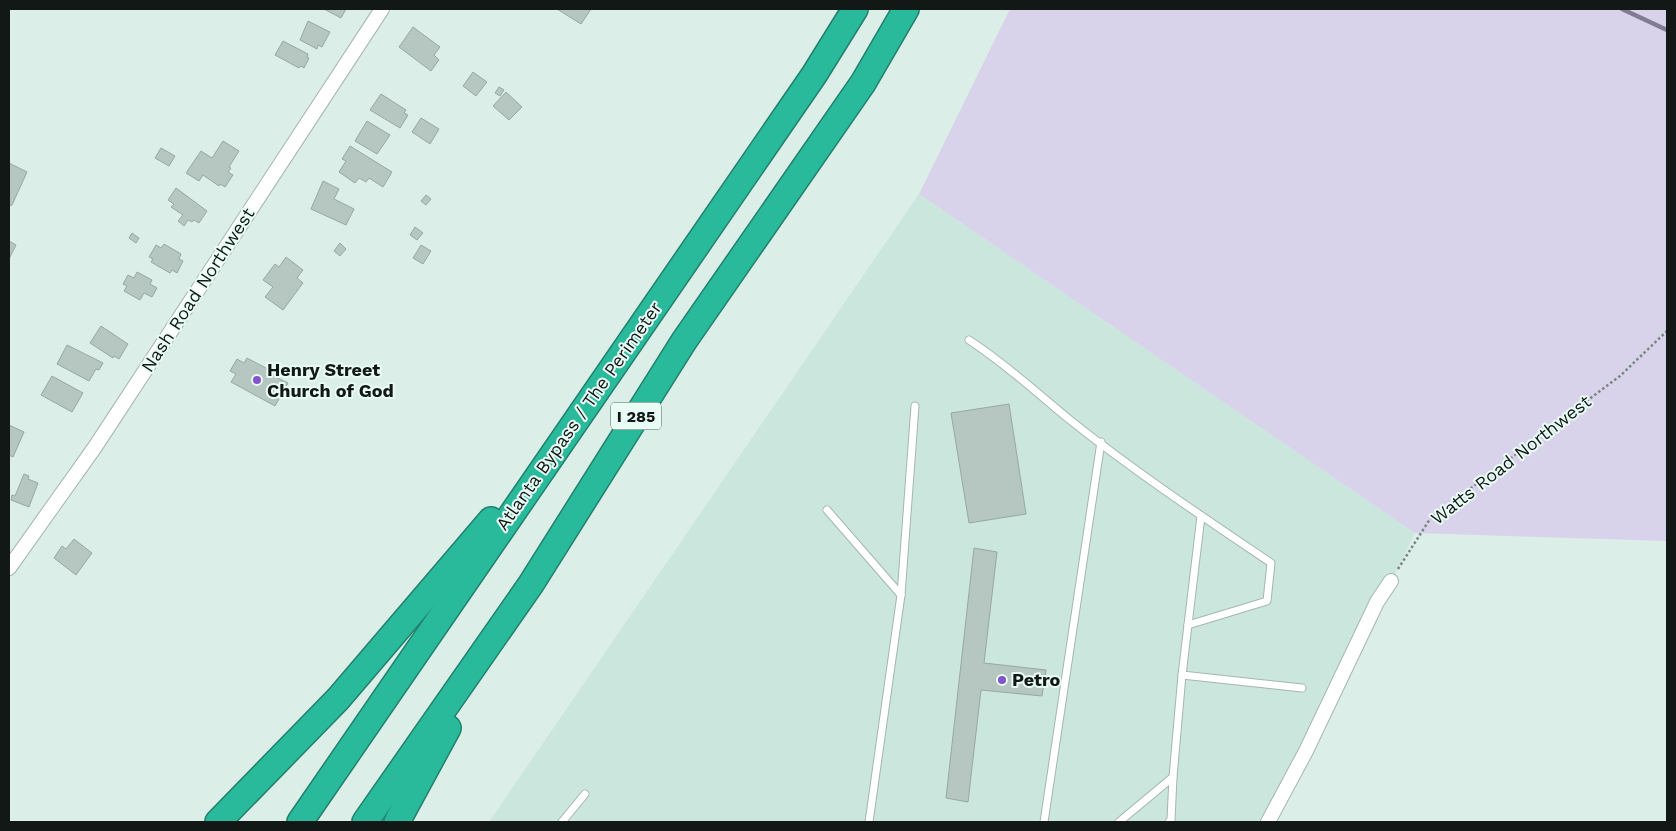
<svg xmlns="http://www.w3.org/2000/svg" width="1676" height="831" font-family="'Work Sans',sans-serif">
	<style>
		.built { fill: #cbe6dd }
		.green { fill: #d9d2eb }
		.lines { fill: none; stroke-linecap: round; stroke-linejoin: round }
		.stream { stroke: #817b93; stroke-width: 4.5 }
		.building { fill: #b6c7c1; stroke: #97a8a3 }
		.service-casing { stroke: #a5b6b0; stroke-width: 9 }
		.minor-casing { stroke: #a5b6b0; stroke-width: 16 }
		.motorway-casing { stroke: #21816c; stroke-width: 28 }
		.path { stroke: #798581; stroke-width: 2.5; stroke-dasharray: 2.5 2.5; stroke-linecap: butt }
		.service { stroke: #fff; stroke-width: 7 }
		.minor { stroke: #fff; stroke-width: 14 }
		.motorway { stroke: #29ba9b; stroke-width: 25 }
		.poi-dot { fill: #8452ca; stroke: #e9fbf5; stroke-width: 2 }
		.labels { text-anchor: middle; stroke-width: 4; stroke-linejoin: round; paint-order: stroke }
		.shield { fill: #e9fbf5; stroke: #525c59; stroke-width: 1 }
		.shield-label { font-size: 16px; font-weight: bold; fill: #121816 }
		.street-label { font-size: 18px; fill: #121816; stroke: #e9fbf5 }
		.poi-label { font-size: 18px; font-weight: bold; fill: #121816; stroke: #e9fbf5; text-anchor: start }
	</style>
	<rect width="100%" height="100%" fill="#dceee8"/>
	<path class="built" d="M919,194L1415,533L1272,822H489Z"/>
	<path class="green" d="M1010,9H1667V541L1415,533L919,194Z"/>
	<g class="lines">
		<path class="stream" d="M1622,9L1667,30"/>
	</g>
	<g class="building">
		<path d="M324,9H346L341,18Z"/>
		<path d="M557,9H591L581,24Z"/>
		<path d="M308,21L330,32L322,47L318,45L317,49L300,40Z"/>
		<path d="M413,27L440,47L434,55L439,60L431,71L399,47Z"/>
		<path d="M283,41L308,54L307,57L309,58L304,68L301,66L299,68L275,55Z"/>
		<path d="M473,72L487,82L476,96L463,86Z"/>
		<path d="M499,87L504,90L500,96L495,93Z"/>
		<path d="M506,92L522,107L509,120L493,106Z"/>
		<path d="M381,94L406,110L404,113L408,115L400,128L370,110Z"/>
		<path d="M421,118L439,129L430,144L412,132Z"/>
		<path d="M367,121L390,135L377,154L355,141Z"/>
		<path d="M223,141L239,151L229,167L231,168L228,172L233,175L225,187L220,184L219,186L203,175L199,181L186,173L201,151L212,158Z"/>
		<path d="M350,146L392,172L383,187L369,178L366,182L359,178L355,183L339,172L346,161L342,159Z"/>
		<path d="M161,148L175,156L169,166L155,158Z"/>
		<path d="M9,163L27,172L12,205L9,206Z"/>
		<path d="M323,181L339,189L334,199L354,209L346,225L311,209Z"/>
		<path d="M176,188L207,211L199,223L194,220L192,222L188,220L184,226L178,221L183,215L171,207L174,204L168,200Z"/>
		<path d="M426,195L431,199L426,205L421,201Z"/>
		<path d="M415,227L423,233L417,240L410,235Z"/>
		<path d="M132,233L139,238L136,243L129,238Z"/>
		<path d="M9,241L16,245L9,259Z"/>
		<path d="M340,243L346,249L340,256L334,251Z"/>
		<path d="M164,244L181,254L179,259L183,261L177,273L172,270L170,273L151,262L153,259L149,257L156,245L161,248Z"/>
		<path d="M421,245L431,251L423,264L413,258Z"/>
		<path d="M286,257L303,270L297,278L303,283L283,310L265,297L273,287L263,280L275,264L279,267Z"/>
		<path d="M137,272L152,280L150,284L157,288L152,297L144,293L140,300L124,291L127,286L123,284L128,275L134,278Z"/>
		<path d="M101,326L128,344L119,359L114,356L113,358L90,343Z"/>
		<path d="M67,345L103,363L99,370L96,369L89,381L57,364Z"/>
		<path d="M247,358L279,375L278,378L288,383L275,406L231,382L236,374L230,371L237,359L244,363Z"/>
		<path d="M52,376L83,393L72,412L41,395Z"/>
		<path d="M1009,404L1026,514L969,523L951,413Z"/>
		<path d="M9,425L24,432L13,457L9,455Z"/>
		<path d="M24,474L29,476L28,479L38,483L29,507L11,500L12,495L15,496Z"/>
		<path d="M74,539L92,553L76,575L54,558L62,546L66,549Z"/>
		<path d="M974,548L997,552L984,663L1046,670L1042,696L981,690L968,802L946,798Z"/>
	</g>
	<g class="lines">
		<g class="service-casing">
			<g id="service">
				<path d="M969,340C1006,364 1037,393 1070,420C1134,471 1203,517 1271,563L1267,601L1188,625"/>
				<path d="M827,510L901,595"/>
				<path d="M1182,675L1302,688"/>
				<path d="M562,822L585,794"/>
				<path d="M869,822L901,595L915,406"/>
				<path d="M1044,822L1101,442"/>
				<path d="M1119,822L1173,777L1182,675L1201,516"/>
				<path d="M1169,822L1171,820L1173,777"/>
			</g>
		</g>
		<g class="minor-casing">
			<g id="minor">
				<path d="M9,568L95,447L382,9"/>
				<path d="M1268,822L1306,751L1377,602L1391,581"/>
			</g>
		</g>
		<g class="motorway-casing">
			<g id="motorway">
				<path d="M218,822L338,699L491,520"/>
				<path d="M300,822L814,75L855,9"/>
				<path d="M365,822L531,584L684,341L863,83L906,9"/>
				<path d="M397,822L448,728"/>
			</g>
		</g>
		<path class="path" d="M1398,569L1430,519L1620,376L1667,331"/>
		<use href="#service" class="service"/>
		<use href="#minor" class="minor"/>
		<use href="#motorway" class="motorway"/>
	</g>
	<g class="poi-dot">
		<circle cx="257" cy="380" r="5"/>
		<circle cx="1002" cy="680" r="5"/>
	</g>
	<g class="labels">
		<rect class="shield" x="611" y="402.5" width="50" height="27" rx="4"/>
		<g class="shield-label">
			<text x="636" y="422">I 285</text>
		</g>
		<g class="street-label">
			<text transform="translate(198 290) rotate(-57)" y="6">Nash Road Northwest</text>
			<text transform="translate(579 416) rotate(-55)" y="6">Atlanta Bypass / The Perimeter</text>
			<text transform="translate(1511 460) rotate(-38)" y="6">Watts Road Northwest</text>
		</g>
		<g class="poi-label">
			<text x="267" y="376">Henry Street<tspan x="267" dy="21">Church of God</tspan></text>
			<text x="1012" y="686">Petro</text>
		</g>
	</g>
	<rect width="1676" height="831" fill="none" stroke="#121816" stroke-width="20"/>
</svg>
